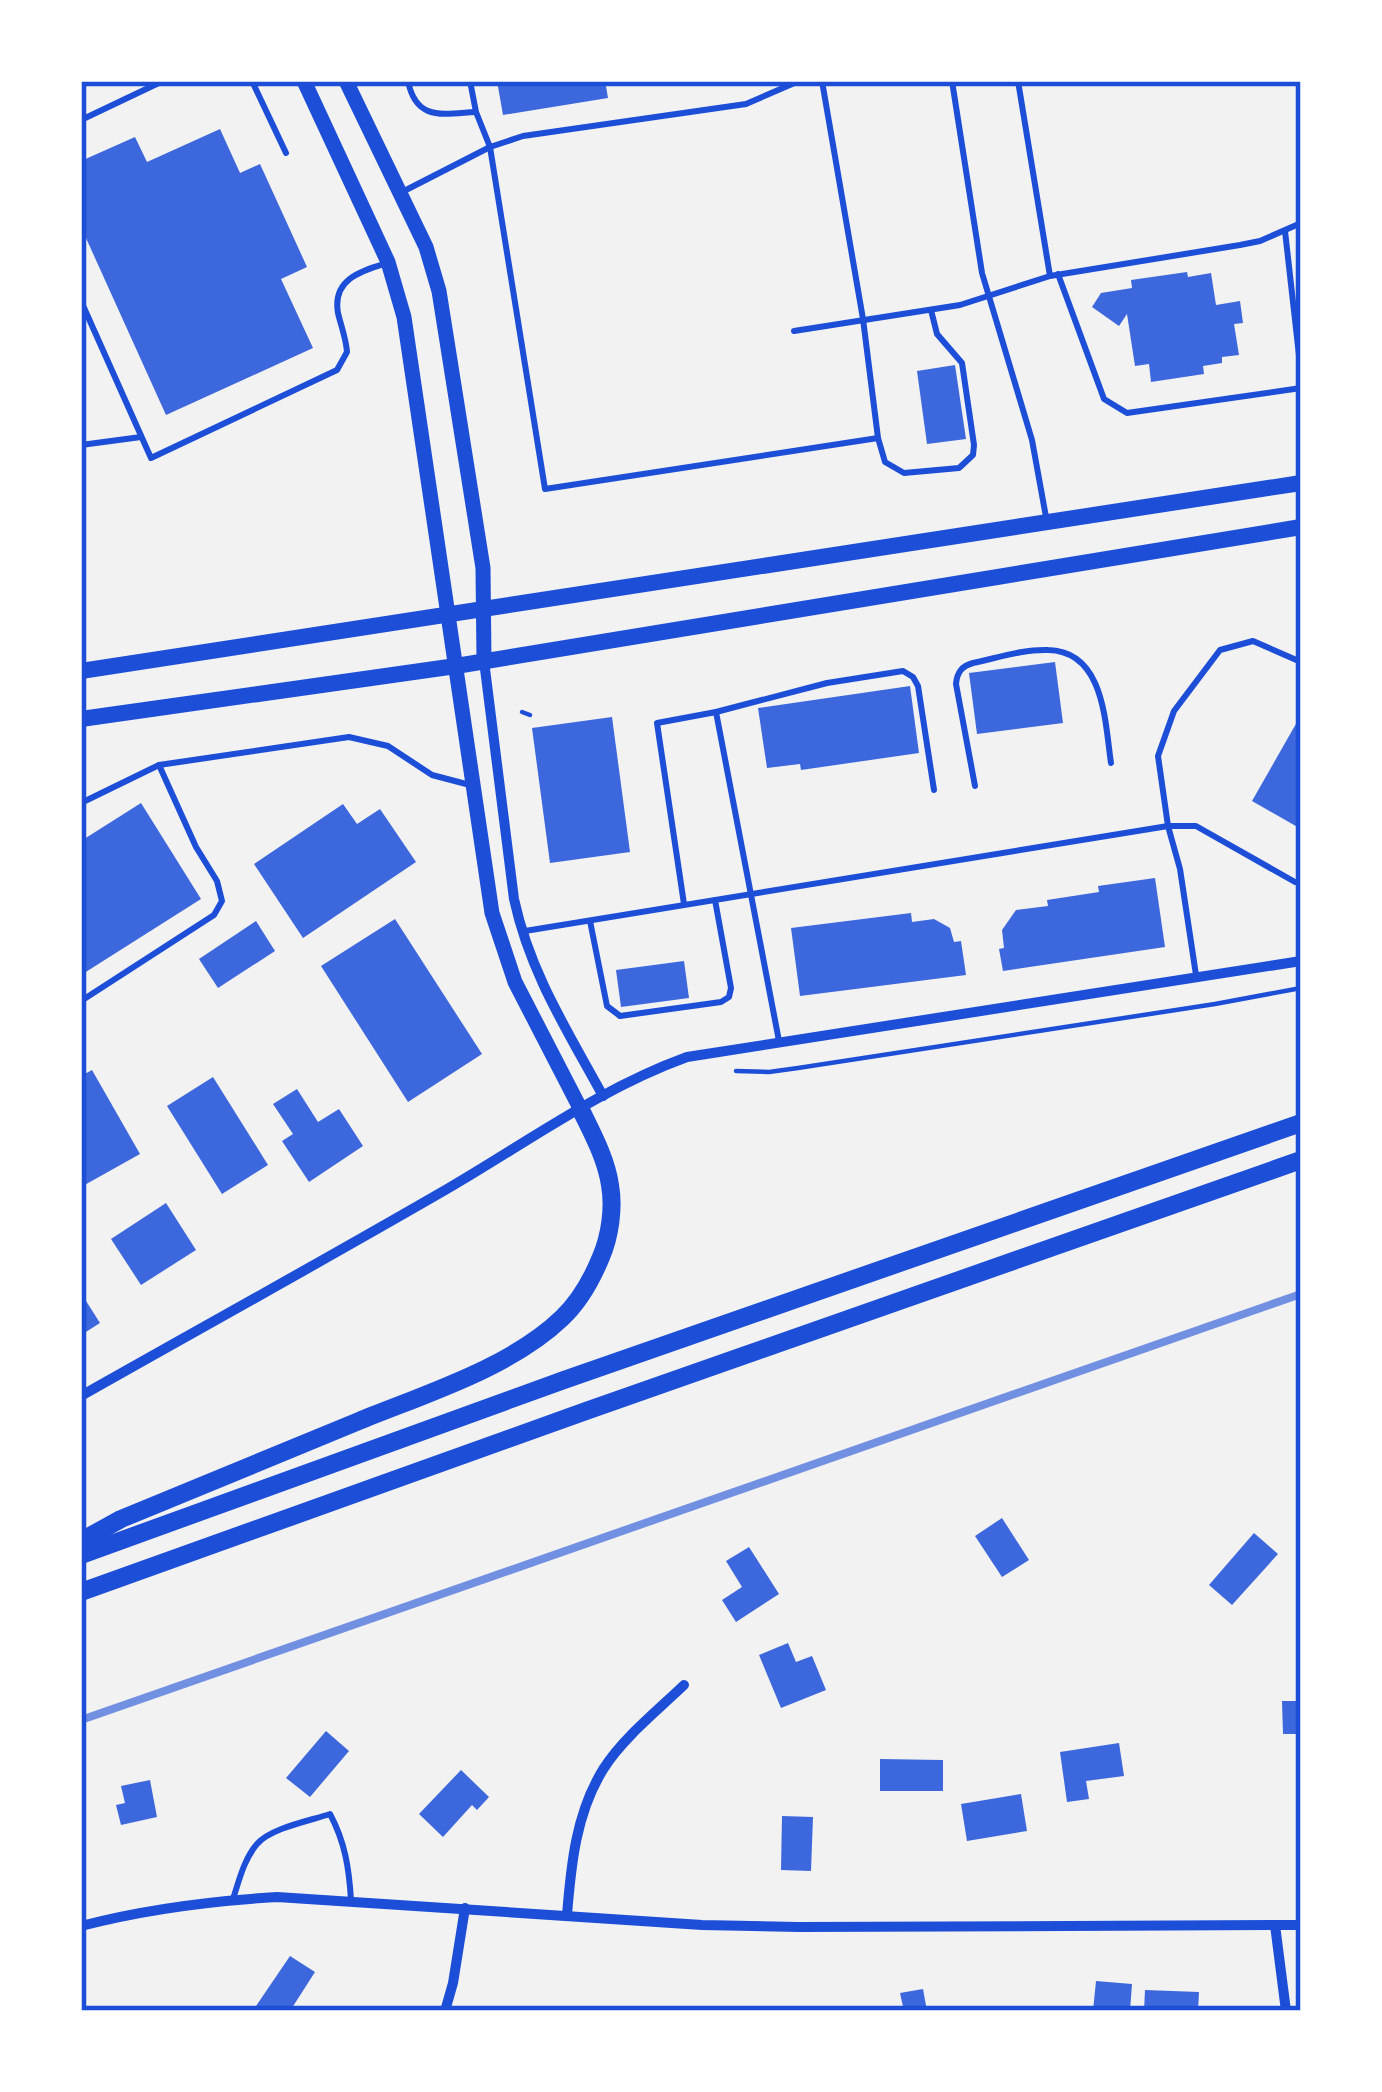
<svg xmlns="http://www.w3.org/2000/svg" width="1382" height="2092" font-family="'PT Sans',sans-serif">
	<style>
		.building { fill: #3d67dc }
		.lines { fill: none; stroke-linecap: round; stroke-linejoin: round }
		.path { stroke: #1d4ed8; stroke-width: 4.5 }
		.service { stroke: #1d4ed8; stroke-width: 6 }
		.minor { stroke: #1d4ed8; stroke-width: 10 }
		.secondary { stroke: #1d4ed8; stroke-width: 15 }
		.primary { stroke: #1d4ed8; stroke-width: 16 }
		.trunk { stroke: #1d4ed8; stroke-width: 18 }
		.rail { stroke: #7290e2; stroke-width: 8 }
		.neatline { fill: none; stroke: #1d4ed8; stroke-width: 4.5 }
	</style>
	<rect width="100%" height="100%" fill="#f2f2f2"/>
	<g class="building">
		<path d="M497,81H623L624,83L606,86L608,98L503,115Z"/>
		<path d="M220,129L240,173L260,164L307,267L281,279L313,348L166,415L81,227V161L135,137L147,162Z"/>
		<path d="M1187,272L1188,277L1211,273L1216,305L1240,301L1243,323L1234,324L1239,355L1222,357V363L1203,366L1204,374L1151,382L1149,364L1135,366L1127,314L1119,326L1092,307L1101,293L1132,288L1131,280Z"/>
		<path d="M955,365L966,439L927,444L917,371Z"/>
		<path d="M1055,662L1063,723L977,734L969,673Z"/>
		<path d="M910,686L919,753L801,770L800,764L767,768L758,708Z"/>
		<path d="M1301,715V829L1252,801Z"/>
		<path d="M612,717L630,852L550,863L532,728Z"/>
		<path d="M141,803L201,899L81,975V841Z"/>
		<path d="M343,804L357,824L380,809L416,862L303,938L254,864Z"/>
		<path d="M1155,878L1165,947L1003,971L999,949L1004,948L1002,930L1016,910L1048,906L1047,900L1099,892L1098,886Z"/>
		<path d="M911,913L912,922L934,919L950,928L954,942L961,941L966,975L800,996L791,928Z"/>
		<path d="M395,919L482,1054L408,1102L321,966Z"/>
		<path d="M256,921L275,951L218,988L199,959Z"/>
		<path d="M684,961L689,998L621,1007L616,970Z"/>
		<path d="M92,1070L140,1154L81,1187V1076Z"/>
		<path d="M213,1077L268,1165L222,1194L167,1106Z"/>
		<path d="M297,1089L318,1122L339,1109L363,1146L309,1182L282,1141L293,1134L273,1104Z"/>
		<path d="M166,1203L196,1250L141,1285L111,1239Z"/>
		<path d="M81,1293L100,1323L81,1335Z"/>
		<path d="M1002,1518L1029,1560L1002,1577L975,1536Z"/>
		<path d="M1254,1533L1278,1554L1232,1605L1209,1585Z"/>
		<path d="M749,1547L779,1594L736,1622L722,1600L742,1587L726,1561Z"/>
		<path d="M788,1643L796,1662L812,1656L826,1690L781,1708L759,1655Z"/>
		<path d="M1282,1701H1301V1734H1283Z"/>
		<path d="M326,1731L349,1751L310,1797L286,1778Z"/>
		<path d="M1119,1743L1124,1776L1086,1781L1089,1799L1067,1802L1060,1752Z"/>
		<path d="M880,1759L943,1760V1791H880Z"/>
		<path d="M461,1770L489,1797L477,1810L472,1805L443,1837L419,1814Z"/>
		<path d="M150,1780L157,1817L121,1825L116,1805L125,1803L121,1786Z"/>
		<path d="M1021,1794L1027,1831L967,1841L961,1804Z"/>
		<path d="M782,1816L813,1817L811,1871L781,1870Z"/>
		<path d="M290,1956L315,1972L290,2011H257L254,2009Z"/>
		<path d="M1096,1981L1132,1984L1130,2011H1093Z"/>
		<path d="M923,1989L927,2011H904L900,1993Z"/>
		<path d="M1145,1990L1199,1992L1198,2011H1144Z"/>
	</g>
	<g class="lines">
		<g class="path">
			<path d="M522,712L530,715"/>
			<path d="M736,1071L769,1072L798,1068L1215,1004L1301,988"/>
		</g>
		<g class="service">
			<path d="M252,81L286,153"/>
			<path d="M408,81C416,121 442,114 475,112"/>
			<path d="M470,81L476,112L490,147L545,489L878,438L863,319L822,81"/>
			<path d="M952,81L982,273L1032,440L1046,517"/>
			<path d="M1018,81L1050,276"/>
			<path d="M81,120L163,81"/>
			<path d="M404,191L490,147L523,136L746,104L799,81"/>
			<path d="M1285,231L1301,373"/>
			<path d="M1058,274L1104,399L1127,413L1301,388"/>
			<path d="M81,301L151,458L337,370L347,352C346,338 341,326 338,313C332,279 361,271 387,263"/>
			<path d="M794,331L960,305L1050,276L1240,245L1260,241L1301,223"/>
			<path d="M878,438L885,462L904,473L959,468L973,455L974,445L962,363L937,334L931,310"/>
			<path d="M81,445L141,437"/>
			<path d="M716,712L827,683L903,671L913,677L918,686L934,790"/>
			<path d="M975,786L956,684C957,672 962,666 973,663C997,658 1024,649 1048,650C1105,651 1105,724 1111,763"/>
			<path d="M81,803L159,765L349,737L388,746L432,775L470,785"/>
			<path d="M684,904L657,723L716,712L779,1041"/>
			<path d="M590,921L607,1006L620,1016L721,1002L729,997L731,988L715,900"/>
			<path d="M525,931L1168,826H1196L1295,882L1301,883"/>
			<path d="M1196,975L1180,869L1168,826L1158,756L1174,711L1220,650L1253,641L1301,662"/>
			<path d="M81,1001L214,915L222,901L217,881L196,847L159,765"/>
			<path d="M233,1899C239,1881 244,1859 257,1844C271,1828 309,1821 330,1814C345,1842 349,1868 351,1900"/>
		</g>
		<g class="minor">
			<path d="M484,661L514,899C530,973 567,1030 603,1096"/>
			<path d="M81,1396C203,1327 326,1259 447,1189C526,1143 601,1088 687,1057L1301,961"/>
			<path d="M567,1915C571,1865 576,1812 604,1768C623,1738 659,1709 684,1685"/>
			<path d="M1275,1925L1286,2011"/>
			<path d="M81,1926C146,1909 210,1901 277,1897L702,1925L799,1927L1301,1925"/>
			<path d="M445,2011L453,1983L465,1908"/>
		</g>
		<g class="secondary">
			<path d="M304,81L388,262L404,317L492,913L515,982L580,1108"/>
			<path d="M346,81L426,247L439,291L483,568L484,661"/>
		</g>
		<g class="primary">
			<path d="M81,671L1301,483"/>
			<path d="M81,719L456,666L1301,527"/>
		</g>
		<g class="trunk">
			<path d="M81,1541L121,1519C200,1487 279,1454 359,1421C425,1394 510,1368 562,1318C580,1301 592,1279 601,1257C610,1236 614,1208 610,1185C606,1158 592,1133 580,1108"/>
			<path d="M81,1555L564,1380L1301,1123"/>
			<path d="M81,1592L586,1411L1301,1160"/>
		</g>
		<path class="rail" d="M81,1720L1301,1294"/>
	</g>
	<rect width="1382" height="2092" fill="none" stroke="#ffffff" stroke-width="168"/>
	<rect x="84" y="84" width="1214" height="1924" class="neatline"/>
</svg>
